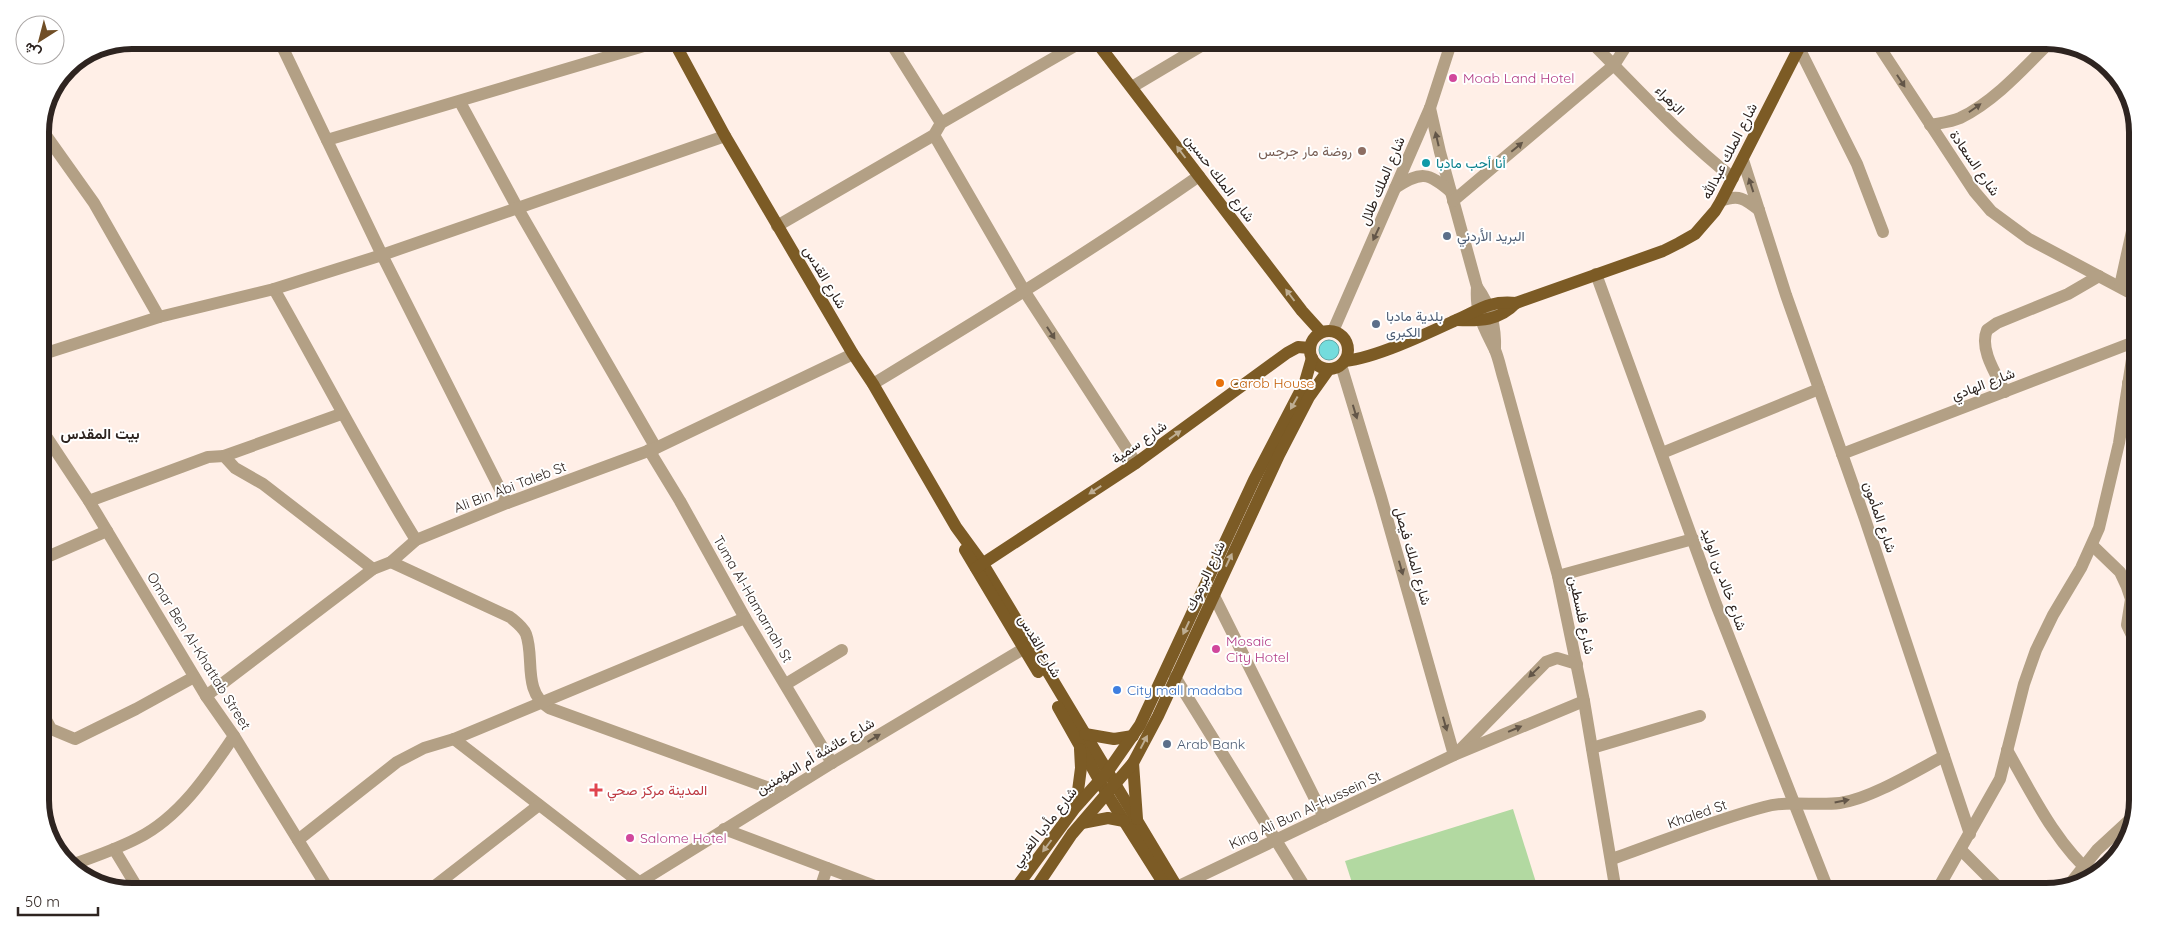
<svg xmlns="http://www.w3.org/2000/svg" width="2178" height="932" font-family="Quicksand,Vazirmatn,sans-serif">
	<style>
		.green { fill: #b2d9a1 }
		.water { fill: #74dcdd; stroke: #5fa5a4 }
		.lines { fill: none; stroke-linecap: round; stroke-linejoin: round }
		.minor { stroke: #b3a085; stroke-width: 12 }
		.major { stroke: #7c5b25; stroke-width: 12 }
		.oneway { fill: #635648 }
		.oneway2 { fill: #bead92 }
		.hotel-dot { fill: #d1479c; stroke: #fff; stroke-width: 2 }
		.education-dot { fill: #8d6e63; stroke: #fff; stroke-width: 2 }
		.culture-dot { fill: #0f9aa8; stroke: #fff; stroke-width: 2 }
		.service-dot { fill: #5c6f8a; stroke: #fff; stroke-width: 2 }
		.food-dot { fill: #e8710a; stroke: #fff; stroke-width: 2 }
		.shop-dot { fill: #3f7fe0; stroke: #fff; stroke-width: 2 }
		.health-dot { fill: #e0444e; stroke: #fff; stroke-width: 2 }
		.labels { text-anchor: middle; stroke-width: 4; stroke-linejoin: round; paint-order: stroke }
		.hotel-label { font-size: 14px; fill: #b23c85; stroke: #fff; text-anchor: start }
		.street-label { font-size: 14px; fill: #2e2420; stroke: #fff }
		.education-label { font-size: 14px; fill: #785e54; stroke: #fff; text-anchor: end }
		.culture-label { font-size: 14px; fill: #0d838f; stroke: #fff; text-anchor: start }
		.service-label { font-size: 14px; fill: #4e5e75; stroke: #fff; text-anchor: start }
		.food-label { font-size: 14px; fill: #c56008; stroke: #fff; text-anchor: start }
		.shop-label { font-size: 14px; fill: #366cbe; stroke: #fff; text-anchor: start }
		.health-label { font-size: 14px; fill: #be3a42; stroke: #fff; text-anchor: start }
		.neighbourhood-label { font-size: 15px; font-weight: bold; fill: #2e2420; stroke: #fff }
		.rim { fill: none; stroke: #2e2420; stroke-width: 6 }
	</style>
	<rect width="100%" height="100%" fill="#ffefe7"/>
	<path class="green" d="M1513,809L1539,892H1355L1345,861Z"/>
	<circle class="water" cx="1329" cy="350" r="10"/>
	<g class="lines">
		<g class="minor">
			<path d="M279,40L382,255L507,503"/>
			<path d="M889,40L941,123"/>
			<path d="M1589,40C1636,87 1681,137 1733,178"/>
			<path d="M1875,40L1974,191L1991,211L2029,239L2138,297"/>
			<path d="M1799,48L1857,164L1883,232"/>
			<path d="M1132,87L1211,40"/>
			<path d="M460,102L517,207L656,448"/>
			<path d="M1430,108L1440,152L1477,287C1475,314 1484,327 1495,350C1499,359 1501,371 1504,380L1558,576L1584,701L1616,892"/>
			<path d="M1930,125C1940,123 1951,122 1960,118C1995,101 2024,68 2051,41"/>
			<path d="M40,127L94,203L159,317"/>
			<path d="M934,135L1025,292L1136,463"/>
			<path d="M327,140L664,40"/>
			<path d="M1743,160L1786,295L1865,519L1970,834"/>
			<path d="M1395,188C1421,171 1428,172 1451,192"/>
			<path d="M1453,201L1614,65L1630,40"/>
			<path d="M1721,201C1739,194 1745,199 1759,210"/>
			<path d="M777,226L934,135L941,123L1085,40"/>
			<path d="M1596,274L1716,604L1829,892"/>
			<path d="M2120,286L2138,204"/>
			<path d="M1477,287C1491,306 1496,326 1495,350"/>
			<path d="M274,289C322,373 365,458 416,540"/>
			<path d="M1333,331L1430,108L1452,40"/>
			<path d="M40,355L159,317L274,289L382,255L725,136"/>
			<path d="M1341,365L1381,497L1454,755"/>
			<path d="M2128,383L2138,401"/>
			<path d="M873,384C983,317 1093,250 1199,176"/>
			<path d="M2005,392C1996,374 1979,349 1987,330L1997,323L2068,294L2099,276"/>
			<path d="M40,427L89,501L206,696L234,736L330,892"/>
			<path d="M649,450L680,501L745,618L832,763"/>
			<path d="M1662,453L1819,389"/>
			<path d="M1842,454L2134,342"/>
			<path d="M224,456L341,414"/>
			<path d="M89,501L208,457L224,456L235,468L263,484L373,569"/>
			<path d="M2092,545L2120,572L2127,587L2131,599L2127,625L2138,648"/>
			<path d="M40,560L107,531"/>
			<path d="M391,562L510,617C516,622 523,627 526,634C535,658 522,691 549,708L783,793"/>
			<path d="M1558,576L1693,539"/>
			<path d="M1213,594L1324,817"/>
			<path d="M1175,677L1308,892"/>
			<path d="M786,684L842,650"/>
			<path d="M206,696L373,569L391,562L416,540L507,503L656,448L853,354"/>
			<path d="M40,709L51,729L75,739L136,709L194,677"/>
			<path d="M454,739L639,882"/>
			<path d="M1592,748L1700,716"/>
			<path d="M2007,750C2032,794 2056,844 2095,877"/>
			<path d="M1458,752L1546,662L1557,658L1577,664"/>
			<path d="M724,829L891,892"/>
			<path d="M298,840L397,762L424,748L454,739L745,618"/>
			<path d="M114,849L140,892"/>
			<path d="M1961,850L2003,892"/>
			<path d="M1612,859C1661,842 1714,820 1764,807C1789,800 1814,806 1840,803C1870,799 1916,771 1944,756"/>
			<path d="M71,865C94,857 117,849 138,838C180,817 209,773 234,736"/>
			<path d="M2069,885L2097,850L2135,815"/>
			<path d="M1167,888L1177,887L1454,755L1584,701"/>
			<path d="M427,892L539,805"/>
			<path d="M624,892L832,763L1023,649"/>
			<path d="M819,892L827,868"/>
			<path d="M1936,892L2000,779L2024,684L2036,650L2053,615L2081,568L2099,528L2119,443L2138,321"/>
		</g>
		<g class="major">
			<path d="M673,40L725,136L853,354L873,384L956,527L983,564L1180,892"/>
			<path d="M1095,40L1302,311L1321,332"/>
			<path d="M1457,320C1480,321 1499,321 1516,303"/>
			<circle cx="1329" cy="350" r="19"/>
			<path d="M1345,361C1375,358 1426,334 1454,321C1478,311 1488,300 1516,303L1663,251L1679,243L1695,234L1715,211L1721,201L1803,40"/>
			<path d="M965,550L1038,672"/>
			<path d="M976,568L1136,463L1287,353L1298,347L1310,348"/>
			<path d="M1058,707L1107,794L1169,892"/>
			<path d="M1085,734L1114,739L1133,736"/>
			<path d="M1133,763L1137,819"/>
			<path d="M1076,806L1081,768L1080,749"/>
			<path d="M1082,823L1108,818L1124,821"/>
			<path d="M1013,892L1075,808L1108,771L1140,725L1254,480L1305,382L1312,358"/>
			<path d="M1033,892L1072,834L1133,763L1158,716L1279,455L1309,397L1329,369"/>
		</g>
	</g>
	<defs><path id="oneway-solid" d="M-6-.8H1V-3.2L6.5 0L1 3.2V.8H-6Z" transform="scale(1.25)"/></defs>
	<g class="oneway">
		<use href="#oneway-solid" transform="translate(1901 81) rotate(57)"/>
		<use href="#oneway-solid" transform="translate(1975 108) rotate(-35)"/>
		<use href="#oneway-solid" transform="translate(1437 139) rotate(-103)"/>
		<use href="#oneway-solid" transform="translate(1517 147) rotate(-40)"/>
		<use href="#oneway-solid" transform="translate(1751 185) rotate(-108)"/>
		<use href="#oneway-solid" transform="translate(1376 234) rotate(115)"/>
		<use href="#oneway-solid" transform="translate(1051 333) rotate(57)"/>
		<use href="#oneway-solid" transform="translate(1355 412) rotate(73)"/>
		<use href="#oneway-solid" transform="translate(1401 568) rotate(74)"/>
		<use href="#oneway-solid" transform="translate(1534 672) rotate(136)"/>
		<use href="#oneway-solid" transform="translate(1445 724) rotate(74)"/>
		<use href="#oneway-solid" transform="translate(1515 729) rotate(-23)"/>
		<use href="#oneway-solid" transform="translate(874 738) rotate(-31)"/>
		<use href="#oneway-solid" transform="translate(1842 801) rotate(-11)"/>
	</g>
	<g class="oneway2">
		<use href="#oneway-solid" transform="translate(1181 152) rotate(-127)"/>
		<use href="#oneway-solid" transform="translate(1290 295) rotate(-127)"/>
		<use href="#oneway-solid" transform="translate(1294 403) rotate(119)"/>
		<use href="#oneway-solid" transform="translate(1175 435) rotate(-36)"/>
		<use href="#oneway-solid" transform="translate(1095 490) rotate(147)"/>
		<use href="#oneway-solid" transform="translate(1229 560) rotate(-65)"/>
		<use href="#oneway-solid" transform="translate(1186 628) rotate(115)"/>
		<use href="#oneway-solid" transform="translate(1144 742) rotate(-62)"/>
		<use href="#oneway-solid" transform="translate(1047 846) rotate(127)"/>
	</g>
	<g class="hotel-dot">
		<circle cx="1453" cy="78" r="5"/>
		<circle cx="1216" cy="649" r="5"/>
		<circle cx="630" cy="838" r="5"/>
	</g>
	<circle class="education-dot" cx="1362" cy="151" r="5"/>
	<circle class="culture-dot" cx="1426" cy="163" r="5"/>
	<g class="service-dot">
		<circle cx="1447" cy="236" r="5"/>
		<circle cx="1376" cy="324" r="5"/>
		<circle cx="1167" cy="744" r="5"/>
	</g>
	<circle class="food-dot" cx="1220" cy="383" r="5"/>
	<circle class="shop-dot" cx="1117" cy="690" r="5"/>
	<path class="health-dot" d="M593.5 782.5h5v5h5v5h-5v5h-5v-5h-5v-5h5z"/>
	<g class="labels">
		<g class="hotel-label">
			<text x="1463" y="83">Moab Land Hotel</text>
			<text x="1226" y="646">Mosaic<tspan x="1226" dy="16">City Hotel</tspan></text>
			<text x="640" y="843">Salome Hotel</text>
		</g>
		<g class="street-label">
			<text transform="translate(1670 100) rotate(45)" y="5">الزهراء</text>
			<text transform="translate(1729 151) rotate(-63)" y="5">شارع الملك عبدالله</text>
			<text transform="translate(1975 163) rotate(55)" y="5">شارع السعادة</text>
			<text transform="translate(1220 178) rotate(53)" y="5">شارع الملك حسين</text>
			<text transform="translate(1382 181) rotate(-67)" y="5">شارع الملك طلال</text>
			<text transform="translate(825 277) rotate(59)" y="5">شارع القدس</text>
			<text transform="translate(1983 384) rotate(-21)" y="5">شارع الهادي</text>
			<text transform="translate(1139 442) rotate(-35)" y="5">شارع سمية</text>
			<text transform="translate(510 487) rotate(-21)" y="5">Ali Bin Abi Taleb St</text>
			<text transform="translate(1880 517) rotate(71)" y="5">شارع المأمون</text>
			<text transform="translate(1413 556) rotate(74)" y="5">شارع الملك فيصل</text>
			<text transform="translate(1205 576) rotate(-65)" y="5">شارع اليرموك</text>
			<text transform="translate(1724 579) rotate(70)" y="5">شارع خالد بن الوليد</text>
			<text transform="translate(753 599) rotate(60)" y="5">Tuma Al-Hamarnah St</text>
			<text transform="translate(1582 615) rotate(78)" y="5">شارع فلسطين</text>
			<text transform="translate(1040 646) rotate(59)" y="5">شارع القدس</text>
			<text transform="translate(199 651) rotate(58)" y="5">Omar Ben Al-Khattab Street</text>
			<text transform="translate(815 756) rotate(-31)" y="5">شارع عائشة أم المؤمنين</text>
			<text transform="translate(1305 810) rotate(-25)" y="5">King Ali Bun Al-Hussein St</text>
			<text transform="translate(1697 814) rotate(-19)" y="5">Khaled St</text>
			<text transform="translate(1044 827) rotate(-52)" y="5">شارع مأدبا الغربي</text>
		</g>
		<g class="education-label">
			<text x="1352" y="156">روضة مار جرجس</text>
		</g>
		<g class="culture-label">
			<text x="1436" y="168">أنا أحب مادبا</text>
		</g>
		<g class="service-label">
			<text x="1457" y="241">البريد الأردني</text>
			<text x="1386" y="321">بلدية مادبا<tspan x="1386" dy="16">الكبرى</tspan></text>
			<text x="1177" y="749">Arab Bank</text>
		</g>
		<g class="food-label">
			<text x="1230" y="388">Carob House</text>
		</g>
		<g class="shop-label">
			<text x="1127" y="695">City mall madaba</text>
		</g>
		<g class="health-label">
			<text x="607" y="795">المدينة مركز صحي</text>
		</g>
		<g class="neighbourhood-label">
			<text x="100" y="439">بيت المقدس</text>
		</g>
	</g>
	<path d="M0 0H2178V932H0ZM132 49H2046A83 83 0 0 1 2129 132V800A83 83 0 0 1 2046 883H132A83 83 0 0 1 49 800V132A83 83 0 0 1 132 49Z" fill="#fff" fill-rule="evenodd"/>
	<path class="rim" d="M132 49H2046A83 83 0 0 1 2129 132V800A83 83 0 0 1 2046 883H132A83 83 0 0 1 49 800V132A83 83 0 0 1 132 49Z"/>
	<g transform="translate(40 40) rotate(216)"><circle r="24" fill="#ffffff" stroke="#aba7a6"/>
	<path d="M0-4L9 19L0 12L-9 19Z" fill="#704e26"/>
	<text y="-8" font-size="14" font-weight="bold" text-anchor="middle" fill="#2e2420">ش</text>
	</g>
	<path d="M18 907v8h80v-8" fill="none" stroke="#2e2420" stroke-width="2.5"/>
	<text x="25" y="907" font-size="15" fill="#2e2420" stroke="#ffffff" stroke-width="4" paint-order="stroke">50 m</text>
</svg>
